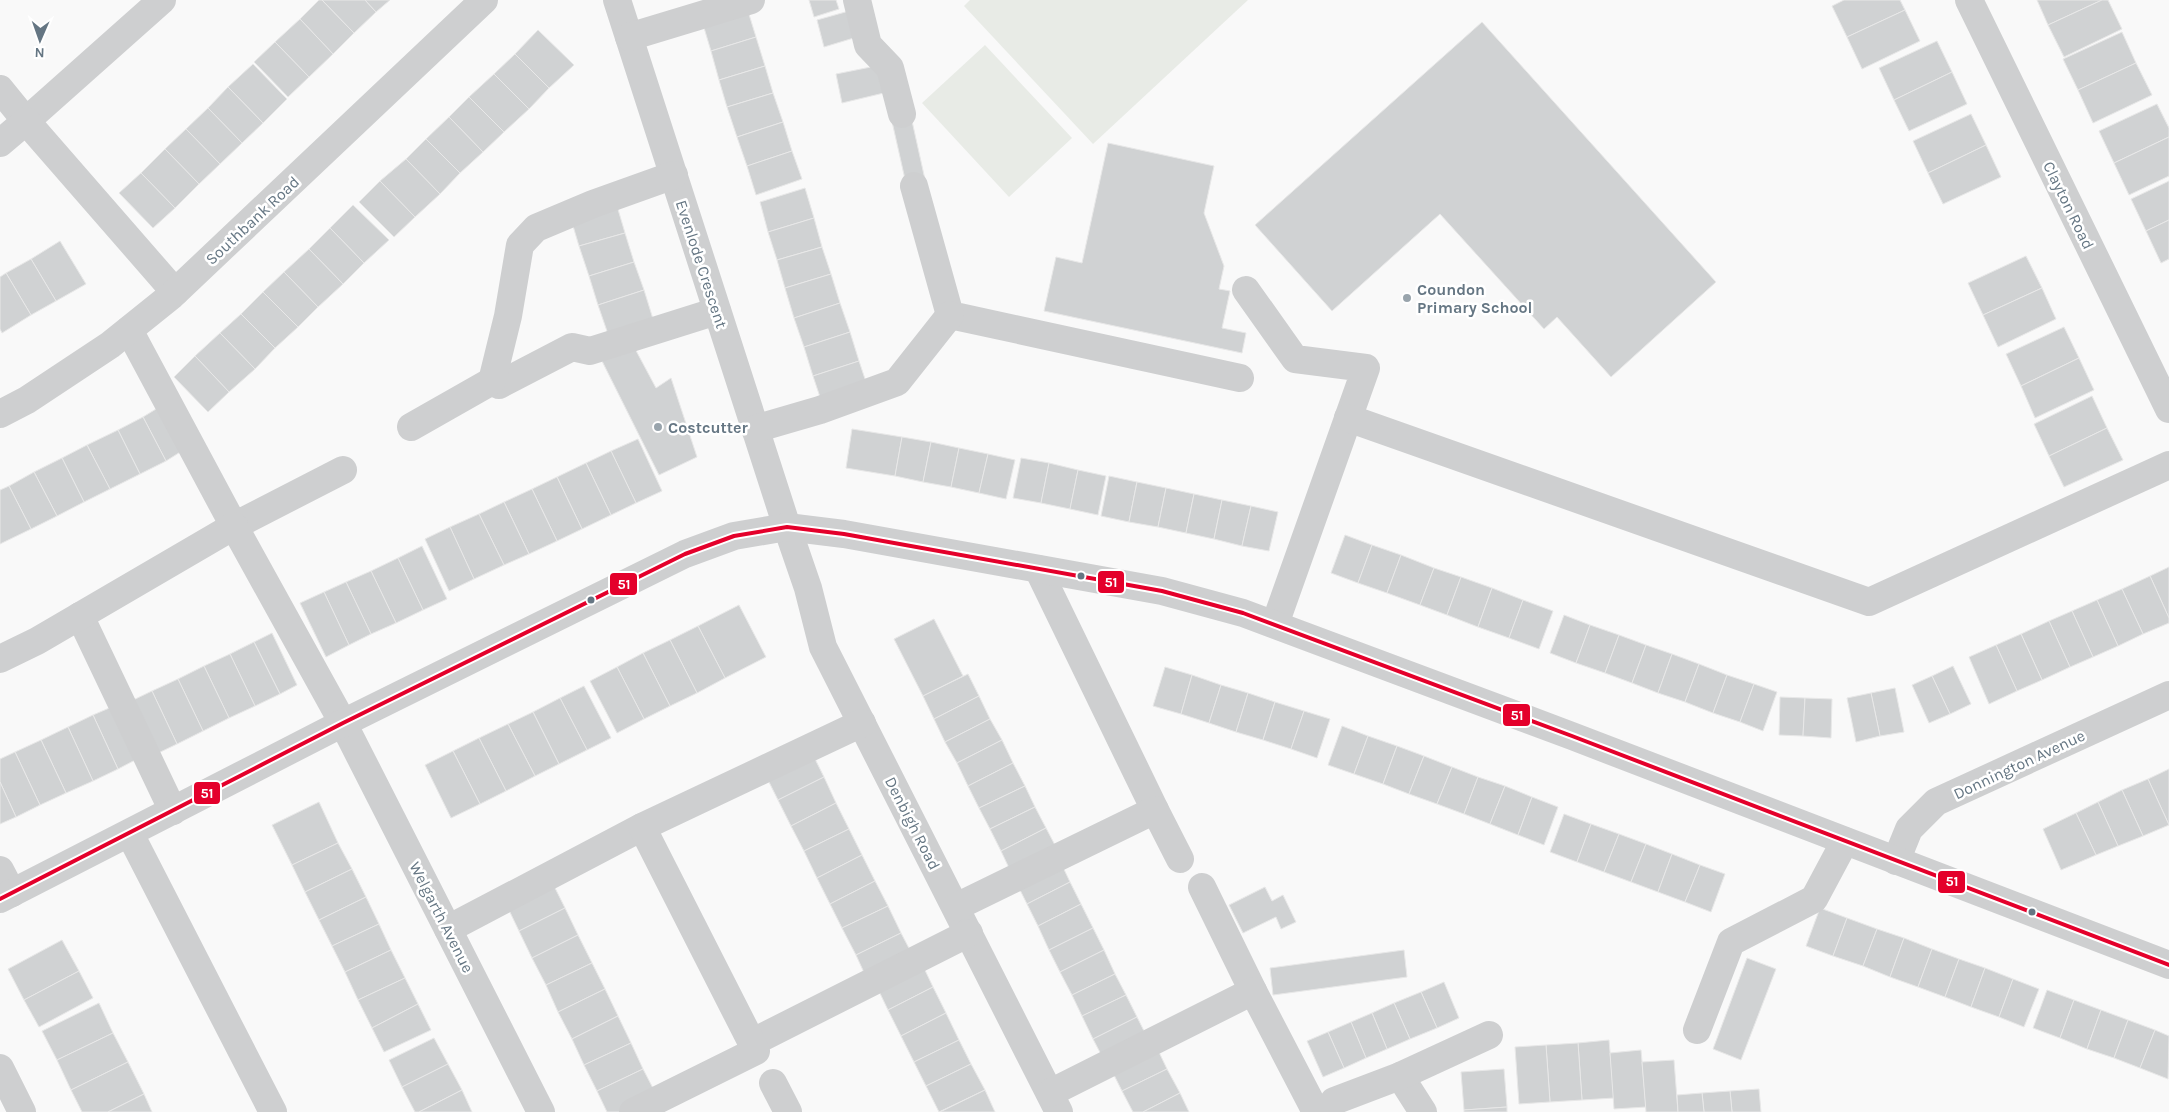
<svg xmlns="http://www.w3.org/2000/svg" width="2169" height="1112" font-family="Karla,sans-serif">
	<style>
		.green { fill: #e8ebe6 }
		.building { fill: #d0d2d3; stroke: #e8e8e8 }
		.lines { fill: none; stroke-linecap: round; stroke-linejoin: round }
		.minor { stroke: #cecfd0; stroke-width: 28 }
		.bus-1-casing { stroke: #fff; stroke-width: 8 }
		.bus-1 { stroke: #e4002b; stroke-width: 4 }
		.poi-dot { fill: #99a4ac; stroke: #fff; stroke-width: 2 }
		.bus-dot { fill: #657683; stroke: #fff; stroke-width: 2 }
		.labels { text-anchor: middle; stroke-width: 5; stroke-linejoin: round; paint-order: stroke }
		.street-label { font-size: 16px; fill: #657683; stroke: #fff }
		.poi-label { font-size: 16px; font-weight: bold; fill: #657683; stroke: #fff; text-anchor: start }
		.line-badge { stroke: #fff; stroke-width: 2 }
		.badge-label { font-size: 14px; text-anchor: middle; font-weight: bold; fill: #fff }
	</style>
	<rect width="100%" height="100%" fill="#f9f9f9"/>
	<g class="green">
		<path d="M970,0H1248L1093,144L964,6Z"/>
		<path d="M985,45L1072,138L1009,197L922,103Z"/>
	</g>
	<g class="building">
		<path d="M319,0H322L354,33L333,54L300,19Z"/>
		<path d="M322,0H365L376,12L354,33Z"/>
		<path d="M365,0H390L376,12Z"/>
		<path d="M809,0H836L839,9L814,17Z"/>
		<path d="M1844,0H1900L1905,10L1847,37L1832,6Z"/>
		<path d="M2037,0H2102L2048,25Z"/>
		<path d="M2102,0H2108L2122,29L2064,57L2048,25Z"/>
		<path d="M747,8L756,37L711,51L702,21Z"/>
		<path d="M1905,10L1920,41L1862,69L1847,37Z"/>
		<path d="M849,11L857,37L824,47L817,20Z"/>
		<path d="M300,19L333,54L309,77L275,42Z"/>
		<path d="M1482,22L1716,282L1611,377L1557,317L1544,329L1440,214L1332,311L1255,225Z"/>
		<path d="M538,30L574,65L549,88L515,54Z"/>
		<path d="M2122,32L2136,63L2078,90L2063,59Z"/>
		<path d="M756,37L765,66L719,80L711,51Z"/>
		<path d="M1937,41L1952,72L1894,100L1879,68Z"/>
		<path d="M275,42L309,77L288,97L254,62Z"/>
		<path d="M515,54L549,88L529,109L494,74Z"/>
		<path d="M2136,63L2152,95L2093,123L2078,90Z"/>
		<path d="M253,64L287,99L263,123L228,87Z"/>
		<path d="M881,65L888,92L842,103L836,74Z"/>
		<path d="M765,66L773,93L727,107L719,80Z"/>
		<path d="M1952,72L1967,104L1909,131L1894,100Z"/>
		<path d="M494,74L529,109L504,132L469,97Z"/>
		<path d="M228,87L263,123L242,143L208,108Z"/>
		<path d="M773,93L783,122L737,137L727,107Z"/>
		<path d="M469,97L504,132L483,152L449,117Z"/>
		<path d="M2157,104L2169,128V137L2114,163L2099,131Z"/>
		<path d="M208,108L242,143L220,164L186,129Z"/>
		<path d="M910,112L926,184L907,188L891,117Z"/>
		<path d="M1971,114L1986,145L1928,173L1913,141Z"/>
		<path d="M449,117L483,152L460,173L426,139Z"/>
		<path d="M783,122L792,151L747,166L737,137Z"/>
		<path d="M186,129L220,164L199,184L165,149Z"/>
		<path d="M2169,137V176L2129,195L2114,163Z"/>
		<path d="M426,139L460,173L440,194L406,159Z"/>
		<path d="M1108,143L1214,166L1204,213L1224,266L1219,289L1230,291L1222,328L1246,333L1242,353L1044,311L1056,257L1082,263Z"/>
		<path d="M1986,145L2001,177L1943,204L1928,173Z"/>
		<path d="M165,149L199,184L175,208L141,173Z"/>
		<path d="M792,151L802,179L756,195L747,166Z"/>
		<path d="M406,159L440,194L415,217L380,181Z"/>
		<path d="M141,173L175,208L153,228L119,193Z"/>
		<path d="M380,181L415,217L394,237L359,202Z"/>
		<path d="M2169,181V220L2146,231L2131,199Z"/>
		<path d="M805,188L814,218L768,232L760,202Z"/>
		<path d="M353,205L389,240L364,263L330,228Z"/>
		<path d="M617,206L625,233L579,246L571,219Z"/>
		<path d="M814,218L822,247L777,260L768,232Z"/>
		<path d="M2169,220V259L2161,263L2146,231Z"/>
		<path d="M330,228L364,263L343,284L309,249Z"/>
		<path d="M625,233L634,262L589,276L579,246Z"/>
		<path d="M60,241L86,284L56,301L31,259Z"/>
		<path d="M822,247L831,274L785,288L777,260Z"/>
		<path d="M309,249L343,284L318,307L284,272Z"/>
		<path d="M2026,256L2042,288L1983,315L1968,283Z"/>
		<path d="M31,259L56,301L31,315L6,273Z"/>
		<path d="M634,262L644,290L598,305L589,276Z"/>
		<path d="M284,272L318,307L298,327L263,292Z"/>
		<path d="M6,273L31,315L2,333L0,329V277Z"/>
		<path d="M831,274L840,303L794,318L785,288Z"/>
		<path d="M2042,288L2056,319L1998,347L1983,315Z"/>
		<path d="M644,290L653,319L608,334L598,305Z"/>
		<path d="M263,292L298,327L275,348L241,314Z"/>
		<path d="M840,303L850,332L804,347L794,318Z"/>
		<path d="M241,314L275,348L255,369L220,333Z"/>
		<path d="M2064,327L2079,358L2021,386L2006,354Z"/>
		<path d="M850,332L859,361L813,376L804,347Z"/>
		<path d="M220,333L255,369L229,392L195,356Z"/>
		<path d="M633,345L656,388L671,378L697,457L659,475L602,361Z"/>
		<path d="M195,356L229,392L208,412L174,377Z"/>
		<path d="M2079,358L2094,390L2035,418L2021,386Z"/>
		<path d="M859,361L869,391L823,406L813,376Z"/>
		<path d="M2092,396L2107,428L2049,456L2034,424Z"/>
		<path d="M161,406L185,449L166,461L143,417Z"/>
		<path d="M143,417L166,461L140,474L118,430Z"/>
		<path d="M2107,428L2123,460L2064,487L2049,456Z"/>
		<path d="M852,429L902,437L895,476L846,468Z"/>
		<path d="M118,430L140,474L110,489L87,445Z"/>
		<path d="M902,437L931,442L923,482L895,476Z"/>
		<path d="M638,439L662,491L636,503L611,451Z"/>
		<path d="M931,442L959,448L951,487L923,482Z"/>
		<path d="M87,445L110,489L84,502L62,458Z"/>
		<path d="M959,448L988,454L979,493L951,487Z"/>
		<path d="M611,451L636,503L611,515L586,463Z"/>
		<path d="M988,454L1015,460L1006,499L979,493Z"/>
		<path d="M62,458L84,502L57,516L34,472Z"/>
		<path d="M1021,458L1049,463L1041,503L1013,498Z"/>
		<path d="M586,463L611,515L582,529L557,477Z"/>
		<path d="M1049,463L1078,470L1070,509L1041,503Z"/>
		<path d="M1078,470L1106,476L1098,515L1070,509Z"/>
		<path d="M34,472L57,516L31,529L9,486Z"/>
		<path d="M1109,476L1137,482L1129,522L1101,516Z"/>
		<path d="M557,477L582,529L557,541L532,489Z"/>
		<path d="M1137,482L1166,488L1158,527L1129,522Z"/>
		<path d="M9,486L31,529L0,544V490Z"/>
		<path d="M1166,488L1194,494L1186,533L1158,527Z"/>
		<path d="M532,489L557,541L529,554L504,502Z"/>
		<path d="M1194,494L1222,500L1214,539L1186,533Z"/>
		<path d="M1222,500L1251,506L1242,546L1214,539Z"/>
		<path d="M504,502L529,554L504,565L479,514Z"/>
		<path d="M1251,506L1278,512L1269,551L1242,546Z"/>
		<path d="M479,514L504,565L474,579L450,527Z"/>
		<path d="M450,527L474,579L449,591L425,539Z"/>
		<path d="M1345,535L1372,545L1358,583L1331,573Z"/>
		<path d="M1372,545L1401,555L1387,593L1358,583Z"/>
		<path d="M422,546L447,599L423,610L398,558Z"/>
		<path d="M1401,555L1434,568L1420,605L1387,593Z"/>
		<path d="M398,558L423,610L396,623L371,571Z"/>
		<path d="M2169,567V618L2150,576Z"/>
		<path d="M1434,568L1461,577L1447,615L1420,605Z"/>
		<path d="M371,571L396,623L371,634L346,582Z"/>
		<path d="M2150,576L2169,618V623L2143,634L2122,589Z"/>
		<path d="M1461,577L1492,588L1478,627L1447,615Z"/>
		<path d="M346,582L371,634L349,645L324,592Z"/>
		<path d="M1492,588L1523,600L1509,638L1478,627Z"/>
		<path d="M2122,589L2143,634L2118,646L2097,600Z"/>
		<path d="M324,592L349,645L326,657L300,603Z"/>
		<path d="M1523,600L1553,611L1539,649L1509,638Z"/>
		<path d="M2097,600L2118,646L2093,657L2072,611Z"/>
		<path d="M739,605L766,657L725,678L698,626Z"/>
		<path d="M2072,611L2093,657L2070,667L2049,621Z"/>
		<path d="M1564,615L1590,625L1576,663L1550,653Z"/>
		<path d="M934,619L963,676L923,696L894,639Z"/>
		<path d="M2049,621L2070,667L2042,680L2021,634Z"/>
		<path d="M1590,625L1619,635L1605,673L1576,663Z"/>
		<path d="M698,626L725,678L697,693L670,640Z"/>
		<path d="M272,633L297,685L280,694L254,642Z"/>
		<path d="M2021,634L2042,680L2017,691L1996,645Z"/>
		<path d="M1619,635L1646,645L1632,683L1605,673Z"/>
		<path d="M670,640L697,693L670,706L643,653Z"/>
		<path d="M254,642L280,694L255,706L230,654Z"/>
		<path d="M1646,645L1672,654L1658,693L1632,683Z"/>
		<path d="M1996,645L2017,691L1989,704L1969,657Z"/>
		<path d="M643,653L670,706L644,719L617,667Z"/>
		<path d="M230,654L255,706L229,718L204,666Z"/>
		<path d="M1672,654L1699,664L1685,702L1658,693Z"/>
		<path d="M1699,664L1727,675L1713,713L1685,702Z"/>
		<path d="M204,666L229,718L203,731L178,679Z"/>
		<path d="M1953,666L1971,704L1950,714L1932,676Z"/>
		<path d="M617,667L644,719L617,733L590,681Z"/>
		<path d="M1165,667L1192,675L1181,714L1153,706Z"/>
		<path d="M968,674L979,696L934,719L923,696Z"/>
		<path d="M1192,675L1221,685L1209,723L1181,714Z"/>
		<path d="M1727,675L1754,684L1740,722L1713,713Z"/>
		<path d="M1932,676L1950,714L1929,723L1912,685Z"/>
		<path d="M178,679L203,731L177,744L152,691Z"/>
		<path d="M1754,684L1777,692L1763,731L1740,722Z"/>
		<path d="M1221,685L1248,693L1236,732L1209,723Z"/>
		<path d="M584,686L611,738L587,750L560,698Z"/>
		<path d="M1895,688L1904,732L1880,736L1871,693Z"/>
		<path d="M152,691L177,744L152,756L127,703Z"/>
		<path d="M1248,693L1275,702L1263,740L1236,732Z"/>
		<path d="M1871,693L1880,736L1856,742L1847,698Z"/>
		<path d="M979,696L990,719L945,742L934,719Z"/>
		<path d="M1780,697L1805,698L1803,736L1779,735Z"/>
		<path d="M560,698L587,750L559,764L533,712Z"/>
		<path d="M1805,698L1832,699L1831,738L1803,736Z"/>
		<path d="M1275,702L1304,711L1291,749L1263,740Z"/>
		<path d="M114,706L139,758L118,769L93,715Z"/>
		<path d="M1304,711L1330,719L1317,758L1291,749Z"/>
		<path d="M533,712L559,764L535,776L508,724Z"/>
		<path d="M93,715L118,769L93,781L68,727Z"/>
		<path d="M990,719L1002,740L957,763L945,742Z"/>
		<path d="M508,724L535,776L506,791L479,738Z"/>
		<path d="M1342,726L1368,736L1354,774L1328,765Z"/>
		<path d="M68,727L93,781L66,793L41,740Z"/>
		<path d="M1368,736L1397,746L1383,784L1354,774Z"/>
		<path d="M479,738L506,791L480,804L453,751Z"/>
		<path d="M41,740L66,793L40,805L15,752Z"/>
		<path d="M1002,740L1013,763L968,786L957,763Z"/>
		<path d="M1397,746L1424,756L1409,794L1383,784Z"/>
		<path d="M453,751L480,804L451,818L425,765Z"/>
		<path d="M811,751L824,777L778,800L765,774Z"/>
		<path d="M15,752L40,805L16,817L0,782V759Z"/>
		<path d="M1424,756L1452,767L1437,804L1409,794Z"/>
		<path d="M1013,763L1025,786L979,808L968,786Z"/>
		<path d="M1452,767L1478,777L1464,814L1437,804Z"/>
		<path d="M2169,769V825L2148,779Z"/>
		<path d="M824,777L836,803L791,826L778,800Z"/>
		<path d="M1478,777L1505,786L1490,824L1464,814Z"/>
		<path d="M2148,779L2169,825L2143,836L2122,790Z"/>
		<path d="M0,782L16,817L0,824Z"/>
		<path d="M1025,786L1035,807L990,829L979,808Z"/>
		<path d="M1505,786L1532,797L1518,835L1490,824Z"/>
		<path d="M2122,790L2143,836L2118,846L2098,802Z"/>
		<path d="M1532,797L1558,807L1544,845L1518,835Z"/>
		<path d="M319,802L338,843L292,865L272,825Z"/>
		<path d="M2098,802L2118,846L2096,855L2076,813Z"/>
		<path d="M836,803L849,829L804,851L791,826Z"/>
		<path d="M1035,807L1046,828L1001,851L990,829Z"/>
		<path d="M2076,813L2096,855L2061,870L2043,829Z"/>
		<path d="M1564,814L1591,824L1577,862L1550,852Z"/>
		<path d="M1591,824L1619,834L1604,872L1577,862Z"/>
		<path d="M1046,828L1057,849L1011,872L1001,851Z"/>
		<path d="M849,829L862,855L817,878L804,851Z"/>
		<path d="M1619,834L1646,844L1631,882L1604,872Z"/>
		<path d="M338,843L352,869L305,892L292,865Z"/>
		<path d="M1646,844L1672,854L1658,892L1631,882Z"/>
		<path d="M1672,854L1700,865L1685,902L1658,892Z"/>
		<path d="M862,855L875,881L830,904L817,878Z"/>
		<path d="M1060,861L1070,882L1027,904L1016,882Z"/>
		<path d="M1700,865L1725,874L1711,912L1685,902Z"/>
		<path d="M352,869L366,897L319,920L305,892Z"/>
		<path d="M875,881L888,906L842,928L830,904Z"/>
		<path d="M1070,882L1081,904L1038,926L1027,904Z"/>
		<path d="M553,884L565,908L519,931L507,906Z"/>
		<path d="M1265,887L1272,901L1283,895L1296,922L1281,929L1276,917L1243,933L1229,905Z"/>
		<path d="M366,897L379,924L332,946L319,920Z"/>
		<path d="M1081,904L1093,928L1049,950L1038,926Z"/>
		<path d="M888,906L901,933L856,955L842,928Z"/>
		<path d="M565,908L578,935L532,958L519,931Z"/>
		<path d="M1820,908L1847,918L1833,956L1806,946Z"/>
		<path d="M1847,918L1877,929L1863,966L1833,956Z"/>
		<path d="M379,924L391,950L345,972L332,946Z"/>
		<path d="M1093,928L1104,950L1060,972L1049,950Z"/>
		<path d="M1877,929L1904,938L1890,977L1863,966Z"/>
		<path d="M901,933L913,956L867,979L856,955Z"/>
		<path d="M578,935L592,963L546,985L532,958Z"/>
		<path d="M1904,938L1932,949L1918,987L1890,977Z"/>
		<path d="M62,940L79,971L24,1000L8,969Z"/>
		<path d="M1932,949L1959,959L1945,997L1918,987Z"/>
		<path d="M391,950L405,978L358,1000L345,972Z"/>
		<path d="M1104,950L1115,974L1072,995L1060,972Z"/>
		<path d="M1404,950L1407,977L1273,995L1270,968Z"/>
		<path d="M1747,958L1776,969L1741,1060L1713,1049Z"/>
		<path d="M1959,959L1985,968L1971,1007L1945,997Z"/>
		<path d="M592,963L605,989L558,1012L546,985Z"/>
		<path d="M922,964L933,987L888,1010L877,987Z"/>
		<path d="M1985,968L2013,979L1999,1017L1971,1007Z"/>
		<path d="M79,971L93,998L39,1027L24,1000Z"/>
		<path d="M1115,974L1126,995L1082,1016L1072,995Z"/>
		<path d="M405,978L418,1004L372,1028L358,1000Z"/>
		<path d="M2013,979L2039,989L2024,1027L1999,1017Z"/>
		<path d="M1444,982L1459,1018L1437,1028L1421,992Z"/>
		<path d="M933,987L946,1013L901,1036L888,1010Z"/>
		<path d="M605,989L618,1016L572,1039L558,1012Z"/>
		<path d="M2047,990L2074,1000L2060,1038L2033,1028Z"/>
		<path d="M1421,992L1437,1028L1410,1039L1394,1003Z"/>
		<path d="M1126,995L1137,1017L1093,1039L1082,1016Z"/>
		<path d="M2074,1000L2101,1010L2087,1049L2060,1038Z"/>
		<path d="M99,1003L113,1033L57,1060L42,1031Z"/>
		<path d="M1394,1003L1410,1039L1387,1049L1372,1013Z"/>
		<path d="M418,1004L431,1030L384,1052L372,1028Z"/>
		<path d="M2101,1010L2128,1020L2114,1058L2087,1049Z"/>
		<path d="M946,1013L959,1040L914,1062L901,1036Z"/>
		<path d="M1372,1013L1387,1049L1366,1058L1351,1022Z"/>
		<path d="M618,1016L631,1043L584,1065L572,1039Z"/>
		<path d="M1137,1017L1147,1037L1103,1058L1093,1039Z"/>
		<path d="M2128,1020L2155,1030L2140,1068L2114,1058Z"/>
		<path d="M1351,1022L1366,1058L1344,1068L1328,1032Z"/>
		<path d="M2155,1030L2169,1036L2168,1079L2140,1068Z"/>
		<path d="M1328,1032L1344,1068L1323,1077L1307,1041Z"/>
		<path d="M113,1033L128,1062L71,1090L57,1060Z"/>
		<path d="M434,1038L448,1064L402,1087L389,1060Z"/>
		<path d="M959,1040L971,1064L926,1086L914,1062Z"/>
		<path d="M1609,1040L1614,1098L1582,1100L1578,1043Z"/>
		<path d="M631,1043L643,1069L597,1091L584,1065Z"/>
		<path d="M1578,1043L1582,1100L1550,1102L1546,1045Z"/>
		<path d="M1546,1045L1550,1102L1519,1104L1515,1047Z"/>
		<path d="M1156,1046L1167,1069L1122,1091L1111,1069Z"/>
		<path d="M1641,1050L1646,1107L1614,1109L1610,1053Z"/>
		<path d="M1674,1060L1678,1112H1646L1642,1062Z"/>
		<path d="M128,1062L144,1094L108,1112H82L71,1090Z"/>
		<path d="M448,1064L462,1090L419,1112H415L402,1087Z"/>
		<path d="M971,1064L985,1090L939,1112L926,1086Z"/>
		<path d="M643,1069L657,1096L623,1112H607L597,1091Z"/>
		<path d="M1167,1069L1180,1093L1143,1112H1133L1122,1091Z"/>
		<path d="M1504,1069L1507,1107L1464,1110L1461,1072Z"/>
		<path d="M1759,1089L1761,1112H1732L1730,1091Z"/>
		<path d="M462,1090L472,1112H419Z"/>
		<path d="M985,1090L995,1112H940Z"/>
		<path d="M1730,1091L1732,1112H1704L1702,1093Z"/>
		<path d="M1180,1093L1189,1112H1143Z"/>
		<path d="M1702,1093L1704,1112H1678L1677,1095Z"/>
		<path d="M144,1094L152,1112H108Z"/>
		<path d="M1507,1107V1112H1464V1110Z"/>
	</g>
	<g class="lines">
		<g class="minor">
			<path d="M617,0L787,527L808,588L823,647L1059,1112"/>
			<path d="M857,0L868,45L890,68L902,114"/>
			<path d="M1969,0L2169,409"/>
			<path d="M629,37L751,0"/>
			<path d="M0,89L26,121L162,0"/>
			<path d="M0,143L26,121L175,292"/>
			<path d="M914,186L950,315L1240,378"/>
			<path d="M1246,290L1295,359L1366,368L1275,624"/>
			<path d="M129,330L234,526L343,470"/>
			<path d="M492,381L499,385L572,347L590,351L717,311"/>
			<path d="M0,414L27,400L110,345L171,296L484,0"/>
			<path d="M1348,418L1869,602L2169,465"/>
			<path d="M411,427L492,381L508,316L520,245L536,228L593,204L674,175"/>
			<path d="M755,429L820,410L897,382L950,315"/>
			<path d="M1038,569L1155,810"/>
			<path d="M80,616L173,811"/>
			<path d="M0,659L37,641L234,526L343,723L541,1112"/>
			<path d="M130,834L273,1112"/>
			<path d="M1896,861L1909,829L1936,802L2169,695"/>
			<path d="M0,870L12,893"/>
			<path d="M1202,887L1253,991"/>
			<path d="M0,899L343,723L685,554L734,536L787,527L844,534L1162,591L1243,613L1572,736L2169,965"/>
			<path d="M956,907L1155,810L1180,859"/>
			<path d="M448,929L642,827"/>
			<path d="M1697,1030L1731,942L1814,899L1845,841"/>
			<path d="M751,1043L969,933"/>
			<path d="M0,1068L22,1112"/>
			<path d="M1400,1076L1423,1112"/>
			<path d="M773,1083L788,1112"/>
			<path d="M1050,1093L1253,991L1316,1112"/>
			<path d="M1334,1101L1400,1076L1489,1035"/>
			<path d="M633,1112L756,1051L642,827L862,723"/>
		</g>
		<g class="bus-1-casing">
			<path id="bus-1" d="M0,899L343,723L685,554L734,536L787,527L844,534L1162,591L1243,613L1572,736L2169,965"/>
		</g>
		<use href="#bus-1" class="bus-1"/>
	</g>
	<g class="poi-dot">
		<circle cx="1407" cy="298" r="5"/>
		<circle cx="658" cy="427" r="5"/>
	</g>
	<g class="bus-dot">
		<circle cx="1081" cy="576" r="4.5"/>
		<circle cx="591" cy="600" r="4.5"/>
		<circle cx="2032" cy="912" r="4.5"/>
	</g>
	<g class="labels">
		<g class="street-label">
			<text transform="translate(2069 205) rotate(64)" y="6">Clayton Road</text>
			<text transform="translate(252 220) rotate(-43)" y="6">Southbank Road</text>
			<text transform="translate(702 264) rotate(72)" y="6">Evenlode Crescent</text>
			<text transform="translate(2019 764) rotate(-25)" y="6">Donnington Avenue</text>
			<text transform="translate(913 823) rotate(63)" y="6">Denbigh Road</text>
			<text transform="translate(442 917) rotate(63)" y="6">Welgarth Avenue</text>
		</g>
		<g class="poi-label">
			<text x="1417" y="295">Coundon<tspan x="1417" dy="18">Primary School</tspan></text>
			<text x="668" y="433">Costcutter</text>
		</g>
	</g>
	<g class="line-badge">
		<rect x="1097" y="570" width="28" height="24" rx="5" fill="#e4002b"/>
		<rect x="609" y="572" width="29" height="24" rx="5" fill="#e4002b"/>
		<rect x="1502" y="703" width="29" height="24" rx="5" fill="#e4002b"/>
		<rect x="193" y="781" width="28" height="24" rx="5" fill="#e4002b"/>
		<rect x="1937" y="870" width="29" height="24" rx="5" fill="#e4002b"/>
	</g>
	<g class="badge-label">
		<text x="1111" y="587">51</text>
		<text x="624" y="589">51</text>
		<text x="1517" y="720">51</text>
		<text x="207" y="798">51</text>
		<text x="1952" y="886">51</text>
	</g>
	<g transform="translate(40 40) rotate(182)" stroke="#ffffff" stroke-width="4" paint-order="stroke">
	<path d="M0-4L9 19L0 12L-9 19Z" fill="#657683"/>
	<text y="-8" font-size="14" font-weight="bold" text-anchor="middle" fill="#657683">N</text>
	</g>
</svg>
